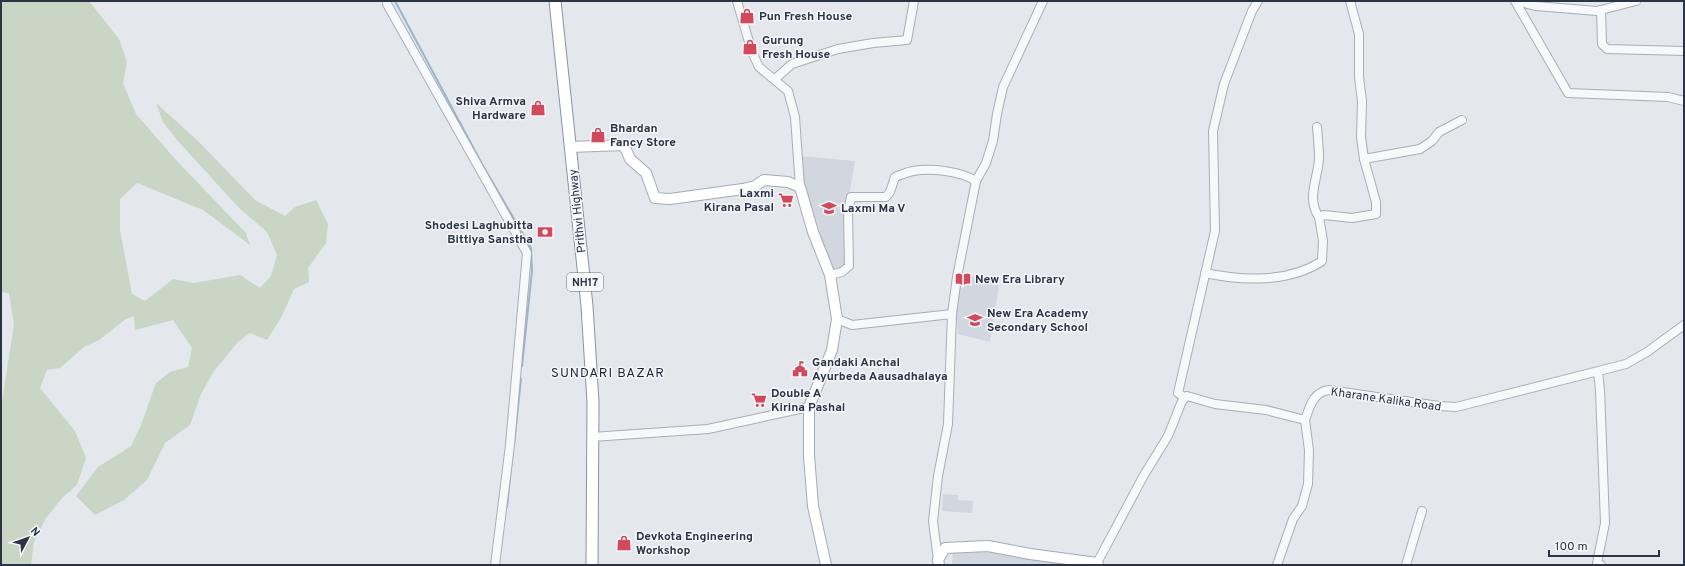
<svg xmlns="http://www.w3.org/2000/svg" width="1685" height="566" font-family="Overpass,sans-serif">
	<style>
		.built { fill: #d2d6de }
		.green { fill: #c9d6c5 }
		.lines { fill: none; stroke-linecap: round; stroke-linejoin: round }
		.stream { stroke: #9fb4cc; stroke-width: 2 }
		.minor-casing { stroke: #a9aeb7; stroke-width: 10 }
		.major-casing { stroke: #a3abb8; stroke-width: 12 }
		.highway-casing { stroke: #8b94a3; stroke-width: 13 }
		.minor { stroke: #f7f8fa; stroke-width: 8 }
		.major { stroke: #fff; stroke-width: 10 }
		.highway { stroke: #fff; stroke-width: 11 }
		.labels { text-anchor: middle; stroke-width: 3; stroke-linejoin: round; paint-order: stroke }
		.shield { fill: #f4f6f9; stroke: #676e7b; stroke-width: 1 }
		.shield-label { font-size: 11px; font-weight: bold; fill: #2b3445 }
		.poi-label { font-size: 12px; font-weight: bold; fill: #2b3445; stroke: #f4f6f9; text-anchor: start }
		.street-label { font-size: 12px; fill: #2b3445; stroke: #f4f6f9 }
		.neighbourhood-label { font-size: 13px; letter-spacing: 1px; fill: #1d2536; stroke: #f4f6f9 }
	</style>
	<rect width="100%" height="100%" fill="#e4e7ec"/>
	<g class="built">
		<path d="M800,156L855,161L849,196L847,264L843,269L830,270L819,228L801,180Z"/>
		<path d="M960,275L984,278L992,285H999L990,342L958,334L955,305Z"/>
		<path d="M943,494L958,495V500L973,501L972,513L942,511Z"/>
		<path d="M953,550H983L1087,565L952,564Z"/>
	</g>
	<path class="green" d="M1,1H89L119,39L127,62L123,83L136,114L176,160L246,233L250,245L203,210L137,183L120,199V230L132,294L145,301L173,279L194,283L240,275L260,288L271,276L277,255L267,232L239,208L177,140L163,122L156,103L198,141L255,200L285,216L295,207L316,200L328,224L326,243L308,268L309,282L294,289L281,318L267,340L250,333L238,342L214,371L201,394L190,425L165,443L147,480L124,500L95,515L76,496L98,467L131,446L141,425L156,383L170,372L188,367L192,348L173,320L135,330L134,316L126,319L99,340L84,347L60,368L47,370L40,388L75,431L86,458L77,485L63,497L46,518L34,542L31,565H1V407L14,325L9,293L1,292Z"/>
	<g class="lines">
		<g class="stream">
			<path d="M395,1L482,164L531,248L532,271L522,366"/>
			<path d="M514,445L521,379"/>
			<path d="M507,507L513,449"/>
		</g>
		<g class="minor-casing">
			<g id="minor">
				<path d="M387,1V4L527,253L510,445L495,565"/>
				<path d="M737,1L752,52L759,67L788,91L795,117L800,187"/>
				<path d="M1350,1L1359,34V77L1362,101L1361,137L1364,159"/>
				<path d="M1515,1L1568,93L1668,97L1684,101"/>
				<path d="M1516,1L1536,6L1597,11L1636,1"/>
				<path d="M1601,10L1602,44L1607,49L1684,51"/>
				<path d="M775,79L792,64L838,49L873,43L907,40L914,1"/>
				<path d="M1317,127C1318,138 1319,149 1319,159C1318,178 1306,199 1319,217"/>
				<path d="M1205,273C1242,281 1289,283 1322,261L1323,241L1319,217L1324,215L1352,218L1376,214V202L1364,159L1420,149L1432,141L1439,132L1462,120"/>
				<path d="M830,275L842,272L849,266L848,213L851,197H886L890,192L895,177C901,175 907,172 913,171C932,168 960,171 976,181"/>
				<path d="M837,319L852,325L952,314"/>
				<path d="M1598,372L1600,390L1605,523L1597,563L1601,565"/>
				<path d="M1184,397L1178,393L1215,231L1213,131L1224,84L1252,11L1258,1"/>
				<path d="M592,437L708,429L809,407"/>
				<path d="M938,560L933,521L938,476L948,424L952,314L957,277L976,181L986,163L993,141L997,114L1003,87L1043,1"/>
				<path d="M1097,563L1144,475L1168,436L1182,401L1187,396L1215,404L1266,410L1305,420C1310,406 1313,392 1329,390L1439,406L1456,407L1626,364L1647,352L1684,325"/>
				<path d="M1277,565L1293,519L1302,506L1308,484L1309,450L1305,420"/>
				<path d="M1406,565L1422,511"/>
			</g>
		</g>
		<g class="major-casing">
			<g id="major">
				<path d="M570,147L624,145L630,159L646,173L655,198L670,199L743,189L755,186L764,180L788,182L800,187L813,232L830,275L837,319L832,350L809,407V456L813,506L826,565"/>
				<path d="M939,565L938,560L945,548L988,546L1030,554L1097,563L1098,565"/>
			</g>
		</g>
		<g class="highway-casing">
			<path id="highway" d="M555,1L587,306L593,402L592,565"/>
		</g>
		<use href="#minor" class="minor"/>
		<use href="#major" class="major"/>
		<use href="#highway" class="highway"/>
	</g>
	<defs>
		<g id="shop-bare" transform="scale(1.2)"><path d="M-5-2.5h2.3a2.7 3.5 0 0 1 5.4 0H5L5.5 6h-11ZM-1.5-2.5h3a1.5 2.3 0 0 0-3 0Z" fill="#d1495b" stroke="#f4f6f9" stroke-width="2.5" paint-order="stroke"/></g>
		<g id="supermarket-bare" transform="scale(1.2)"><path d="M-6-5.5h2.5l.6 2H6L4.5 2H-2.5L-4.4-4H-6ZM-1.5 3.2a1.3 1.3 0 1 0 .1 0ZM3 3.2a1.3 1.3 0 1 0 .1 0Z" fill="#d1495b" stroke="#f4f6f9" stroke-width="2.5" paint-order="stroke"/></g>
		<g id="school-bare" transform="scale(1.2)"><path d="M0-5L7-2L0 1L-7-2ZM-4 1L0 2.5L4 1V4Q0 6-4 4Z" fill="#d1495b" stroke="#f4f6f9" stroke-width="2.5" paint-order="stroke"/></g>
		<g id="bank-bare" transform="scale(1.2)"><path d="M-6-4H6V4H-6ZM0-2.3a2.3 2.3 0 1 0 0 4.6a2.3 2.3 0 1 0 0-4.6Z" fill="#d1495b" stroke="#f4f6f9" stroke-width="2.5" paint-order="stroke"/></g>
		<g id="library-bare" transform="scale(1.2)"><path d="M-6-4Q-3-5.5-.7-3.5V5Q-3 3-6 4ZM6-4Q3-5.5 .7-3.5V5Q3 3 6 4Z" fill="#d1495b" stroke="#f4f6f9" stroke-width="2.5" paint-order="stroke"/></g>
		<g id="civic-bare" transform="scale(1.2)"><path d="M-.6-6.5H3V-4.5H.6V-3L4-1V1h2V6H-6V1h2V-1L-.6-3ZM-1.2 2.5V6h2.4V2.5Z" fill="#d1495b" stroke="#f4f6f9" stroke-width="2.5" paint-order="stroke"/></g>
	</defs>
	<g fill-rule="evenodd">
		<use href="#shop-bare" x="747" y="16"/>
		<use href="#shop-bare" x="750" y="47"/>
		<use href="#shop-bare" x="538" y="108"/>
		<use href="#shop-bare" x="598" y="135"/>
		<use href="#supermarket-bare" x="786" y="200"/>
		<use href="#school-bare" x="829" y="208"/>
		<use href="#bank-bare" x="545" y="232"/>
		<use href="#library-bare" x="963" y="279"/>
		<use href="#school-bare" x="975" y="320"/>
		<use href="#civic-bare" x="800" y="369"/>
		<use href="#supermarket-bare" x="759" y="400"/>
		<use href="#shop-bare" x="624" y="543"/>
	</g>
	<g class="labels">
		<rect class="shield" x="567" y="273" width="36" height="18" rx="3"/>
		<g class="shield-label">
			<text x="585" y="286">NH17</text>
		</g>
		<g class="poi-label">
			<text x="759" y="20">Pun Fresh House</text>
			<text x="762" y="44">Gurung<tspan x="762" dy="14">Fresh House</tspan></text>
			<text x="526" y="105" text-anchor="end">Shiva Armva<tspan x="526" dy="14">Hardware</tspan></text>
			<text x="610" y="132">Bhardan<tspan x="610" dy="14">Fancy Store</tspan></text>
			<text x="774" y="197" text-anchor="end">Laxmi<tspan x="774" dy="14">Kirana Pasal</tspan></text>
			<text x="841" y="212">Laxmi Ma V</text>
			<text x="533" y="229" text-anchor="end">Shodesi Laghubitta<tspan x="533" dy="14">Bittiya Sanstha</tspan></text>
			<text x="975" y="283">New Era Library</text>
			<text x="987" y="317">New Era Academy<tspan x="987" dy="14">Secondary School</tspan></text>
			<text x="812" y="366">Gandaki Anchal<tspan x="812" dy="14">Ayurbeda Aausadhalaya</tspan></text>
			<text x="771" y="397">Double A<tspan x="771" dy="14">Kirina Pashal</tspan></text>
			<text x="636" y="540">Devkota Engineering<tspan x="636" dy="14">Workshop</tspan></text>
		</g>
		<g class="street-label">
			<text transform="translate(577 211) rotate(-96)" y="4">Prithvi Highway</text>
			<text transform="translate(1386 399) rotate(8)" y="4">Kharane Kalika Road</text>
		</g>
		<g class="neighbourhood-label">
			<text x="608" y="377">SUNDARI BAZAR</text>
		</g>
	</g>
	<rect width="1685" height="566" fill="none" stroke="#2b3445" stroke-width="4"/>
	<g transform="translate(28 538) rotate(49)" stroke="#f4f6f9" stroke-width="3" paint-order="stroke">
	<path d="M0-3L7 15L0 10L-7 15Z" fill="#2b3445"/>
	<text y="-6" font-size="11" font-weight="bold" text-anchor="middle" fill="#2b3445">N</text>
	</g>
	<path d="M1549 550v6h110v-6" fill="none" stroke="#2b3445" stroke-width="2"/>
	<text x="1555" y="550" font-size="12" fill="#2b3445" stroke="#f4f6f9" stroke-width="3" paint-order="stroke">100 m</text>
</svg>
